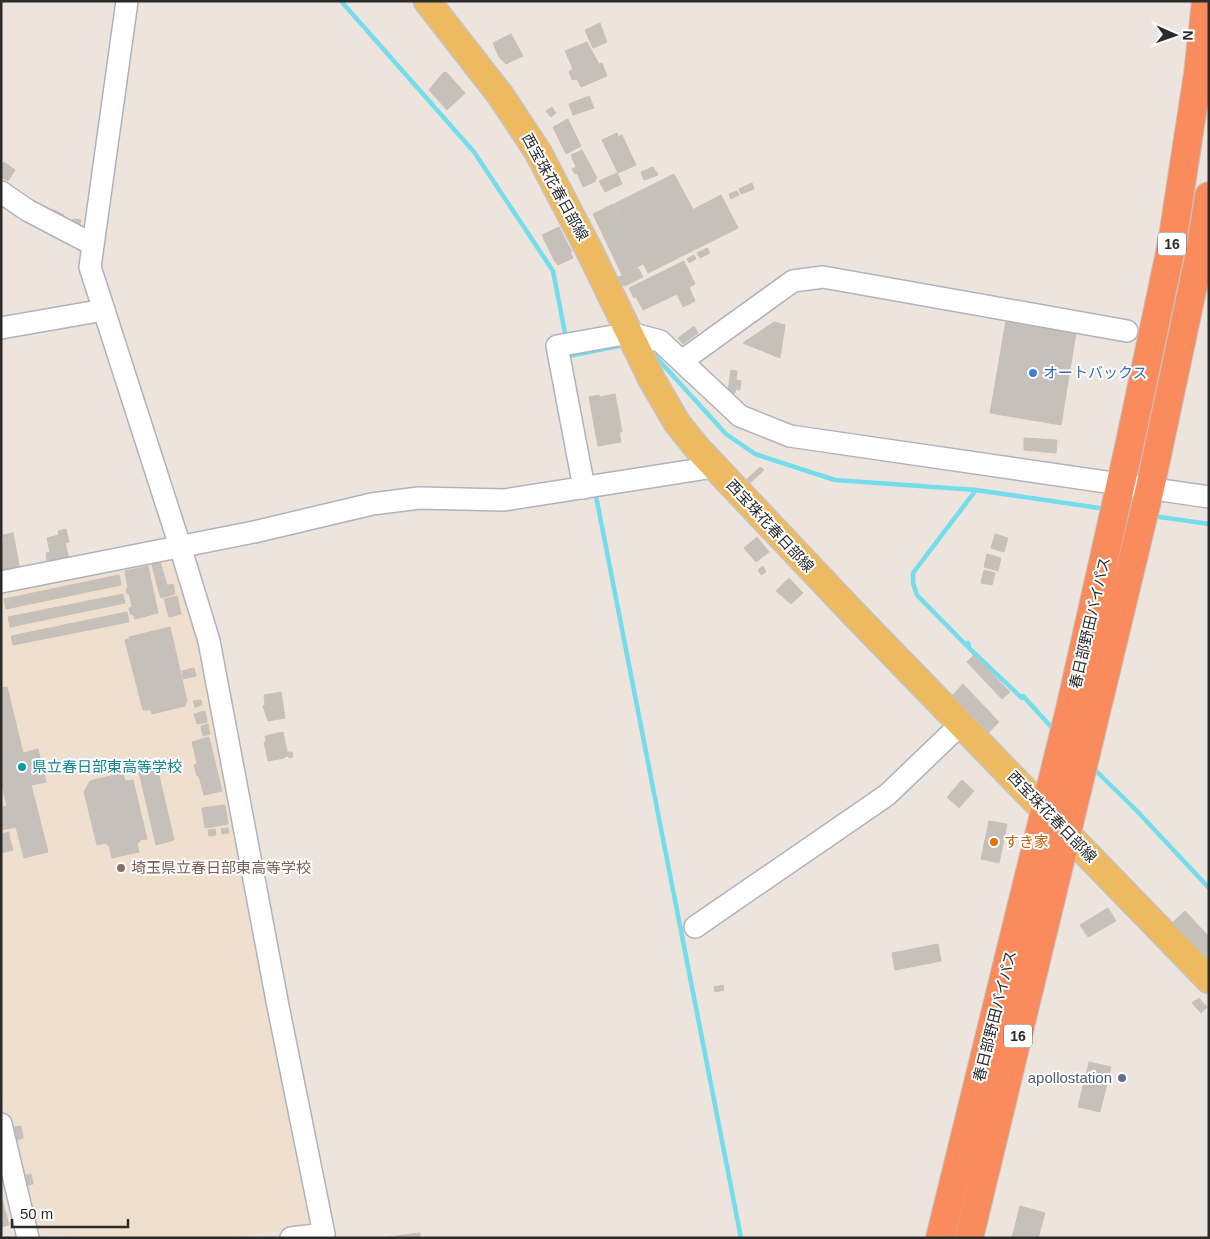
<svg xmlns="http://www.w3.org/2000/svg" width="1210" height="1239" font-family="Helvetica,'Noto Sans JP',sans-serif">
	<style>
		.education { fill: #eedfce }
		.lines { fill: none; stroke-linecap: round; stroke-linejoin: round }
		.stream { stroke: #74ddec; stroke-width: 4.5 }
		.building { fill: #c5c0b9; stroke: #c8c0b8 }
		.minor-casing { stroke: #aeb3bb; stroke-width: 24 }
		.major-casing { stroke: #c4c4c4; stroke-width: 29 }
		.highway-casing { stroke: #c4c4c4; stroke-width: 30 }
		.minor { stroke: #fff; stroke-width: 21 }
		.major { stroke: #edba62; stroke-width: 26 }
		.highway { stroke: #fa8b5c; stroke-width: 28 }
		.shop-dot { fill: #3f7fe0; stroke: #fff; stroke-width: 2 }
		.culture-dot { fill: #0f9aa8; stroke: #fff; stroke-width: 2 }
		.food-dot { fill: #e8710a; stroke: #fff; stroke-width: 2 }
		.education-dot { fill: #8d6e63; stroke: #fff; stroke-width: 2 }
		.service-dot { fill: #5c6f8a; stroke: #fff; stroke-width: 2 }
		.labels { text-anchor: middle; stroke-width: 4; stroke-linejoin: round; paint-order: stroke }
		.shield { fill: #fff; stroke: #6b6b6b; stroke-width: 1 }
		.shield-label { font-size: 14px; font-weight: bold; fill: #2b2b2b }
		.street-label { font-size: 15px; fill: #2b2b2b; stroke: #fff }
		.shop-label { font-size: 15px; fill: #366cbe; stroke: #fff; text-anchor: start }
		.culture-label { font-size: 15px; fill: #0d838f; stroke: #fff; text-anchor: start }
		.food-label { font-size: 15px; fill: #c56008; stroke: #fff; text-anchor: start }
		.education-label { font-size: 15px; fill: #785e54; stroke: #fff; text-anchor: start }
		.service-label { font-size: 15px; fill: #4e5e75; stroke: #fff; text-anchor: end }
	</style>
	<rect width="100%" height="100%" fill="#ede4de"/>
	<path class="education" d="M171,557L199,644L308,1218L304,1228L220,1238H91L44,1233L32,1225L1,1092V591Z"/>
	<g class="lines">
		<g class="stream">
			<path d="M341,1L474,152L553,271L566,338"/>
			<path d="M650,355L655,356L726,434L755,454L835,480L976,490L1106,509"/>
			<path d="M569,356L619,346L626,348"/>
			<path d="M976,490L913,573V583L917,595L966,645L968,643L969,648L1022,698L1023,696L1054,730"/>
			<path d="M595,491L741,1238"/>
			<path d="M1153,516L1209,524"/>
			<path d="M1092,767L1136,810L1209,888"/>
		</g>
	</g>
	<g class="building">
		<path d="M600,23L607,42L593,48L585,30Z"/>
		<path d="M511,34L523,56L506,64L499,57L493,43Z"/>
		<path d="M587,42L599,64L602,63L607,76L581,87L577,79L572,80L569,71L573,69L565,51Z"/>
		<path d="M446,72L465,93L447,110L429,90L443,73Z"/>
		<path d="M589,96L594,108L573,115L569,104Z"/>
		<path d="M552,107L556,113L551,117L546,111Z"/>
		<path d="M568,119L581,146L566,154L553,127Z"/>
		<path d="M617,133L618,137L622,135L636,165L618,173L602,140Z"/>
		<path d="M582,150L597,178L595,180L596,181L583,187L577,173L575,174L572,169L576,167L571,155Z"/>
		<path d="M4,162L15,170L8,181L1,177V166Z"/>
		<path d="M653,167L658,175L644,180L641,172Z"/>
		<path d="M617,173L622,184L605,192L599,181Z"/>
		<path d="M674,174L696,215L694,209L721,195L738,228L648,273L614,204Z"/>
		<path d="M752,183L754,189L741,194L739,189Z"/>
		<path d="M737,191L739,195L731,199L729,194Z"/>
		<path d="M613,204L643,264L622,275L593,214Z"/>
		<path d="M52,209L64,215L62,219L50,214Z"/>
		<path d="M73,219L81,220L79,226L72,225Z"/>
		<path d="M559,227L572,252H570L573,258L558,265L554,260L542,235Z"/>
		<path d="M707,248L710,253L700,258L697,253Z"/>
		<path d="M694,255L696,259L689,263L687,259Z"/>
		<path d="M684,261L695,284L689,287L695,301L683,307L677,294L643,310L636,297L634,298L629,288Z"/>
		<path d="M638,268L643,277L625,286L621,276Z"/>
		<path d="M620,276L624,285L619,287L615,279Z"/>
		<path d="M1006,321L1076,333L1061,425L990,413Z"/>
		<path d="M774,322L785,325L780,358L743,343Z"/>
		<path d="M694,326L698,333L683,344L678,338Z"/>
		<path d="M731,370L737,371L736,380L741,381L740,390L736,389L735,393L728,392Z"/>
		<path d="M615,394L622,432H619L621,442L598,446L589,397L599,395L600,397Z"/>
		<path d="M1024,438L1057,440L1056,453L1024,450Z"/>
		<path d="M760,467L764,470L748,485L744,482Z"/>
		<path d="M66,529L69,542L65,543L69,559L52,562V560L47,561L46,553L50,552L47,538L59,535L58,531Z"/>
		<path d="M13,533L20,570L3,573L1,543L4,542L3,535Z"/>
		<path d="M995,534L1008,538L1004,552L991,548Z"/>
		<path d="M757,537L769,552L756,562L744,548Z"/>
		<path d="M987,554L1001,558L998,571L984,567Z"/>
		<path d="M160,562L167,585L158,588L152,565Z"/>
		<path d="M148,566L158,613L135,619L133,614L131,615L129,608L132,607L129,593L127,594L126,588H128L125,571Z"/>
		<path d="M763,566L766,572L761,575L758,570Z"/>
		<path d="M984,570L995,573L992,585L981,583Z"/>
		<path d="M119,575L121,585L6,609L4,599Z"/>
		<path d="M789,578L803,593L791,604L776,591Z"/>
		<path d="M173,584L175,594L161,598L158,588Z"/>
		<path d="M123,594L125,603L10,627L8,617Z"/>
		<path d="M177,596L181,614L169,617L164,599Z"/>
		<path d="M127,612L129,622L13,645L11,636Z"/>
		<path d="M170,627L187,701L185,704V706L152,714L151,710H143L125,640L130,639L129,637Z"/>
		<path d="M974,655L1010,692L1002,699L967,662Z"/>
		<path d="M194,668L196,676L183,679L182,671Z"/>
		<path d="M963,684L999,722L986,735L950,698Z"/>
		<path d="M7,687L23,753L38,749L46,782L31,785L48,852L24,858L16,827L1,830V807L7,806L1,781V688Z"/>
		<path d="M281,692L285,718L268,721L263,706L265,705L264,695Z"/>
		<path d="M201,700L202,705L195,707L193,701Z"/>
		<path d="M205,711L207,722L197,724L194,714Z"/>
		<path d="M208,724L210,734L203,736L201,726Z"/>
		<path d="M283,732L288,756L284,757V758L268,761L264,742H266L265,736Z"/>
		<path d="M209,737L222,791L204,795L199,776H197L194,765L197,764L192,742Z"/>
		<path d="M288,752H292L293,757L289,758Z"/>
		<path d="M157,767L174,840L156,845L139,772Z"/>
		<path d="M123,773L125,781L133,780L147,839L140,840V842L137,843L139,852L112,858L109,845H107V843L97,845L84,792L90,781Z"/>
		<path d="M962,780L974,791L959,808L947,797Z"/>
		<path d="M225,805L228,824L205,828L202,808Z"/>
		<path d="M989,821L1007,824L999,863L981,859Z"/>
		<path d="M228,828L229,833L222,834L221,829Z"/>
		<path d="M215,829L216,835L209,836L208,830Z"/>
		<path d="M9,832L10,839L1,842V834Z"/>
		<path d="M10,840L13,850L1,853V842Z"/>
		<path d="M1108,908L1116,921L1088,937L1080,925Z"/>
		<path d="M1185,911L1209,937V966L1171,924Z"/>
		<path d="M938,944L941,961L895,970L892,953Z"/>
		<path d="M723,985L724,990L715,992L714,987Z"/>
		<path d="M1199,998L1207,1007L1201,1013L1192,1003Z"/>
		<path d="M1089,1062L1111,1067L1100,1112L1078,1107Z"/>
		<path d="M21,1126L23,1138L17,1140L14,1127Z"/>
		<path d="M31,1174L33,1184L25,1186L23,1176Z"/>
		<path d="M1,1195L9,1225L1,1227Z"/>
		<path d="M1020,1206L1045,1213L1038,1238H1012Z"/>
		<path d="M420,1233V1238H381Z"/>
	</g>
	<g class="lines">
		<g class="minor-casing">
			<g id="minor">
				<path d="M127,1L90,267L180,546L209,641L278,1006L324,1234L291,1238"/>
				<path d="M1,192L27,210L92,244"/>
				<path d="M1,328L104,310"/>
				<path d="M682,361L793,281L823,277L1127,331"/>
				<path d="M584,488L557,346L630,333L660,341L740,416L790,436L1209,497"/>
				<path d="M1,582L254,532L372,504L419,498L504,500L714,467"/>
				<path d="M695,927L887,795L961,724"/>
				<path d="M1,1124L28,1238"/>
			</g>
		</g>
		<g class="major-casing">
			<path id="major" d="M427,1L501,96L538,152L591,254L652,380L677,423L698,449L855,615L1209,980"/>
		</g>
		<g class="highway-casing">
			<g id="highway">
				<path d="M940,1238L1070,709L1129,447L1172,243L1198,74L1206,1"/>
				<path d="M969,1238L1150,488L1200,253L1209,196"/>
			</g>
		</g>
		<use href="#minor" class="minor"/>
		<use href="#major" class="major"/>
		<use href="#highway" class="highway"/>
	</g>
	<circle class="shop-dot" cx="1033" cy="373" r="5"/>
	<circle class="culture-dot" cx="22" cy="767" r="5"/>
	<circle class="food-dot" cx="994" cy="842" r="5"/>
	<circle class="education-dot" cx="121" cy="868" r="5"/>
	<circle class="service-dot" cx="1122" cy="1078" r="5"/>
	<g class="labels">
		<g class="shield">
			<rect x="1158" y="232.5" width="28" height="23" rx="4"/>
			<rect x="1004" y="1024.5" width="28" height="23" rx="4"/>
		</g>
		<g class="shield-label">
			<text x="1172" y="249">16</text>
			<text x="1018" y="1041">16</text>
		</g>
		<g class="street-label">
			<text transform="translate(555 187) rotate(61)" y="5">西宝珠花春日部線</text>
			<text transform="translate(770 526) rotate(47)" y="5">西宝珠花春日部線</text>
			<text transform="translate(1090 623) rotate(-77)" y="5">春日部野田バイパス</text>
			<text transform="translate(1052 817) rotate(46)" y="5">西宝珠花春日部線</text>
			<text transform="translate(995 1016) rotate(-76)" y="5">春日部野田バイパス</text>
		</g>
		<g class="shop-label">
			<text x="1043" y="378">オートバックス</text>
		</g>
		<g class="culture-label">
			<text x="32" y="772">県立春日部東高等学校</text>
		</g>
		<g class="food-label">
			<text x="1004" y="847">すき家</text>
		</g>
		<g class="education-label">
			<text x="131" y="873">埼玉県立春日部東高等学校</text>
		</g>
		<g class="service-label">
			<text x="1112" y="1083">apollostation</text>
		</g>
	</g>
	<rect width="1210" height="1239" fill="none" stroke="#2b2b2b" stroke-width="5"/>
	<g transform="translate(1175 35) rotate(92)" stroke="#ffffff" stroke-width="4" paint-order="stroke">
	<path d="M0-4L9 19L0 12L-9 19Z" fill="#2b2b2b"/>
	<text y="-8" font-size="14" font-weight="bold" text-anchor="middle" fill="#2b2b2b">N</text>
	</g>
	<path d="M12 1219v8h116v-8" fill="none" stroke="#2b2b2b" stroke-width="2.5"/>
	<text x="20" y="1219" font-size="15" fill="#2b2b2b" stroke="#ffffff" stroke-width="4" paint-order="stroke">50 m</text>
</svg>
